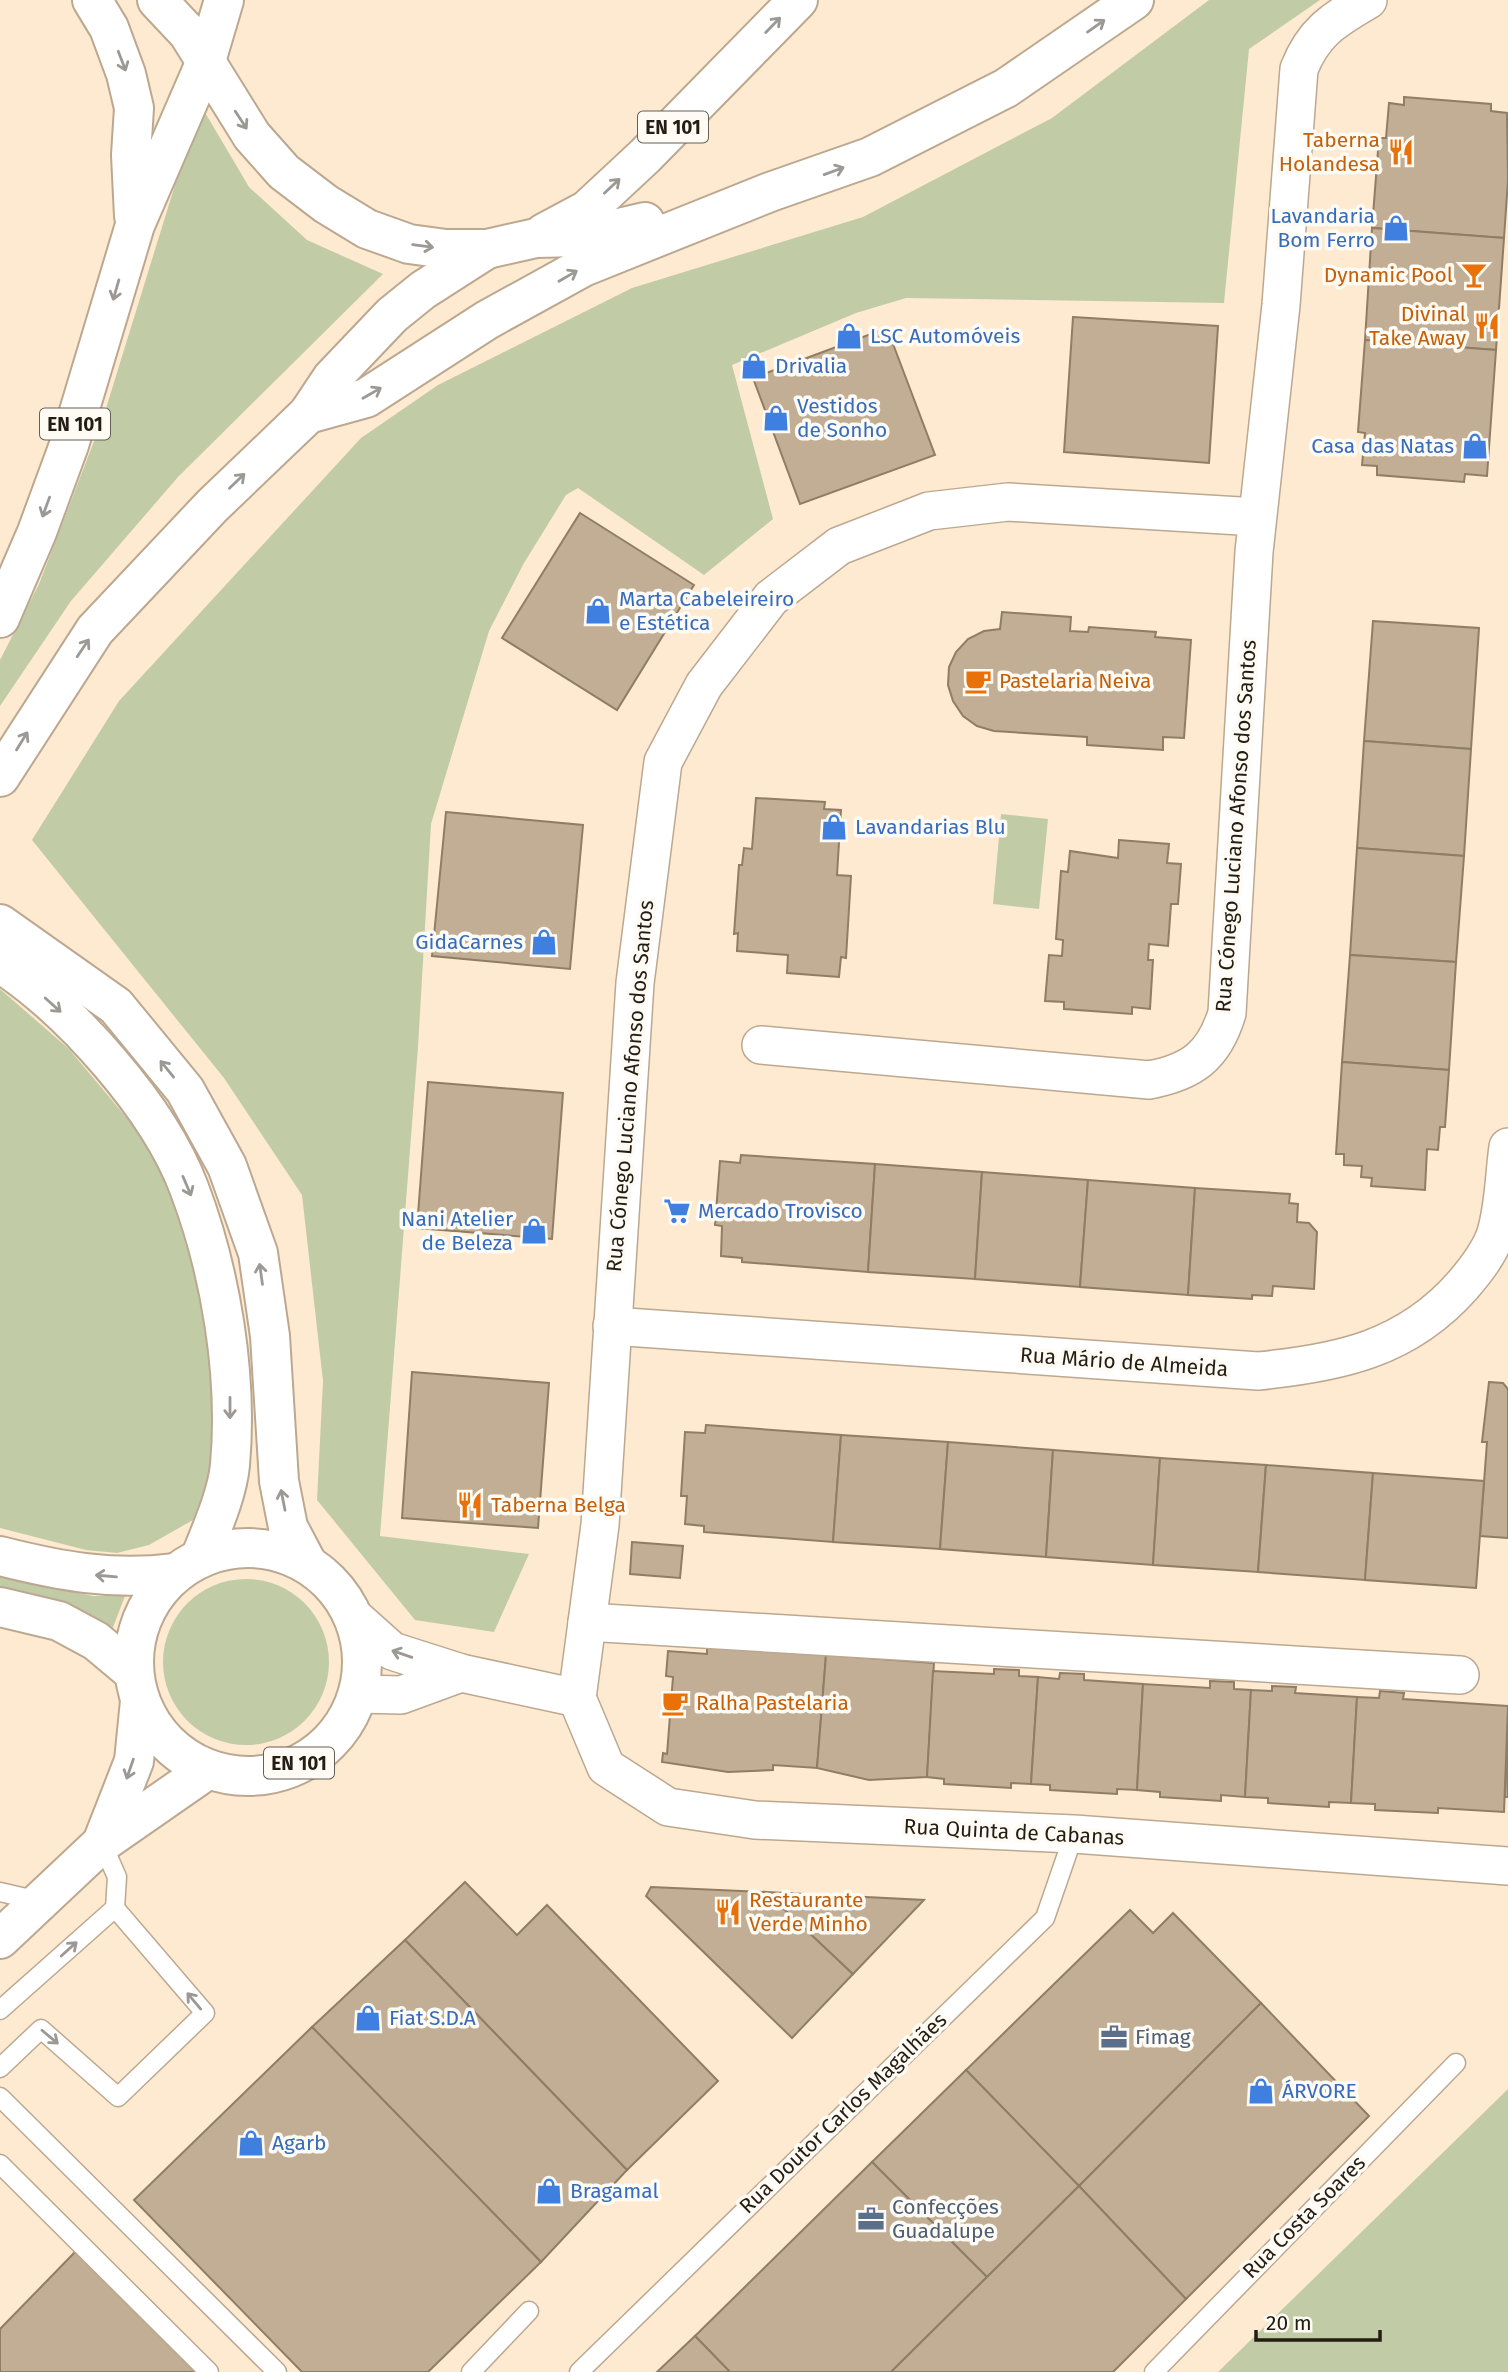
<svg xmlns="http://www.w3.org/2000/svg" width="1508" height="2372" font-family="'Fira Sans',sans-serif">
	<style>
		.green { fill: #c1cca7 }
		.building { fill: #c1ae95; stroke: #8f7d66; stroke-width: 2 }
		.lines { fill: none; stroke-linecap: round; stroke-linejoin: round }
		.lane-casing { stroke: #bca890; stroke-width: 21 }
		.street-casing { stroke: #bca890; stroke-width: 40 }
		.primary-casing { stroke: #bca890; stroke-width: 42 }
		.highway-casing { stroke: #bca890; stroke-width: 42 }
		.lane { stroke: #fff; stroke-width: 18 }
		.street { stroke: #fff; stroke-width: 37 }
		.primary { stroke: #fff; stroke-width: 38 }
		.highway { stroke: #fff; stroke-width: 38 }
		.oneway { stroke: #9c9995 }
		.labels { text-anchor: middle; stroke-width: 7; stroke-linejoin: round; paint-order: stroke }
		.shield { fill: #fefaf4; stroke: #655f56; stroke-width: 2 }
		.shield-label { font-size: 19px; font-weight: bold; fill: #241d13 }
		.food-label { font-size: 21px; fill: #c56008; stroke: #fefaf4; text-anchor: start }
		.shop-label { font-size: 21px; fill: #366cbe; stroke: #fefaf4; text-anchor: start }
		.street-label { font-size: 21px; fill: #241d13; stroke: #fefaf4 }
		.service-label { font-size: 21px; fill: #4e5e75; stroke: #fefaf4; text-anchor: start }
	</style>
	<rect width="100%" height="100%" fill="#feead0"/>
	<g class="green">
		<path d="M1209,0H1320L1249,49L1224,303L906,298L856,313L732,365L773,519L704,575L578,488L566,495L524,563L489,631L431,824L418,1047L380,1536L529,1554L494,1632L415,1620L317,1500L323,1381L302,1195L224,1078L32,840L119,701L361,438L438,385L632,288L863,217L1052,118Z"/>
		<path d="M200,104L249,187L307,240L383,274L178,477L71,601L0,706V660L39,584L103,418Z"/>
		<path d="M1001,814L1048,819L1039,909L993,904Z"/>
		<path d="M0,989L69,1049L136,1129L175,1196L202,1290L214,1380V1467L193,1520L149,1545L117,1553L86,1550L0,1528Z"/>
		<path d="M0,1576L93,1596H125L112,1630L79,1609L0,1593Z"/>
		<circle cx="246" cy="1662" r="83"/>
		<path d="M1508,2089V2372H1218Z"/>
	</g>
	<g class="building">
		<path d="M1404,97L1491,104V111L1507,113L1508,180L1504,238L1372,228L1379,138H1386L1389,103L1404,105Z"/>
		<path d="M1372,228L1504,238L1496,350L1365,340Z"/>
		<path d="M1073,317L1218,326L1209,463L1064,452Z"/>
		<path d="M887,328L935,455L800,504L753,378Z"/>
		<path d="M1365,340L1496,350L1487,476L1465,474L1464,482L1377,475V466L1362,465L1365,433L1358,432Z"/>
		<path d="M580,513L694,585L617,710L502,638Z"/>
		<path d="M1002,612L1071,617L1070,631L1088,632L1089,627L1156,632L1155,637L1191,640L1184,738L1163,737V750L1087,745V737L994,731L977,726L963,716L953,701L948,685L949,667L956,652L968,639L984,631L1000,629Z"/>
		<path d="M1373,621L1479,628L1471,749L1364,741Z"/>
		<path d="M1364,741L1471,749L1464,856L1357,848Z"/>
		<path d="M756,798L825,802L824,809L841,810L837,875L851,876L846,958L841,957L839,977L787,973L788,955L737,951L738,933L734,934L739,865H742L744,848L752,849Z"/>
		<path d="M446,812L583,825L570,969L432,956Z"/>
		<path d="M1119,840L1169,844L1167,863L1181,864L1178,904H1171L1168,946L1149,944L1148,960H1153L1150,1009L1132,1007V1014L1064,1009V1002L1045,1001L1049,955L1062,956L1063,940L1056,939L1061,871L1068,872L1070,851L1118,858Z"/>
		<path d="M1357,848L1464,856L1456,962L1350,955Z"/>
		<path d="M1350,955L1456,962L1449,1070L1342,1062Z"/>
		<path d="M1342,1062L1449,1070L1445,1127H1440L1438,1150L1427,1149L1425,1190L1371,1186L1372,1178L1361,1177L1362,1166L1344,1165V1154H1336Z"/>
		<path d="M428,1082L563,1093L552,1239L417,1228Z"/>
		<path d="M741,1155L875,1164L868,1272L742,1262V1258L721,1256L722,1226L715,1225L720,1161L740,1163Z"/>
		<path d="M875,1164L982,1172L975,1279L868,1272Z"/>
		<path d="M982,1172L1088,1180L1080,1287L975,1279Z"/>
		<path d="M1088,1180L1195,1188L1188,1295L1080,1287Z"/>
		<path d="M1195,1188L1290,1194L1289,1203L1298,1204L1297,1222L1309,1223L1317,1232L1314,1289L1273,1286L1272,1296L1252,1295V1299L1188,1295Z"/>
		<path d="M412,1372L549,1383L538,1528L402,1518Z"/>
		<path d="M1489,1382L1503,1383L1508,1389V1538L1480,1536L1487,1442H1482Z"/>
		<path d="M706,1425L841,1435L833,1542L704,1532V1526L685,1524L687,1496H681L685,1432L705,1433Z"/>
		<path d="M841,1435L948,1442L940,1549L833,1542Z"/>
		<path d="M948,1442L1053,1450L1046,1557L940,1549Z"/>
		<path d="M1053,1450L1160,1458L1153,1565L1046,1557Z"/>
		<path d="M1160,1458L1266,1465L1258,1572L1153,1565Z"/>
		<path d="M1266,1465L1373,1473L1365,1580L1258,1572Z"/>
		<path d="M1373,1473L1484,1481L1476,1588L1365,1580Z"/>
		<path d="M632,1542L683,1546L680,1578L630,1574Z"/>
		<path d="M707,1646L826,1655L817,1768L773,1765V1770L728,1772L662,1762L663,1753L667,1754L673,1677L666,1676L668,1651L707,1654Z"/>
		<path d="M826,1655L934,1663L927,1777L869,1780L817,1768Z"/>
		<path d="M994,1669L1019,1670V1676L1038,1677L1031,1784L1011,1783V1788L944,1784V1779L927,1777L933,1671L994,1674Z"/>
		<path d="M1060,1673L1084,1674V1680L1143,1684L1137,1790L1117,1789V1794L1050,1790V1785L1031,1784L1038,1677L1059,1679Z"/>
		<path d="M1210,1681L1234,1682V1689L1251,1690L1245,1797L1221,1795V1801L1160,1797V1792L1137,1790L1143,1684L1210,1688Z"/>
		<path d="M1272,1686L1296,1687L1295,1693L1357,1697L1351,1803L1329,1802V1807L1268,1803V1798L1245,1797L1251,1690L1272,1691Z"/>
		<path d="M1380,1691L1404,1693L1403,1699L1508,1706L1504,1812L1438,1808V1813L1375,1810V1804L1351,1803L1357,1697L1379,1698Z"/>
		<path d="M1508,1734V1797H1505Z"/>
		<path d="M465,1882L517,1935L547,1905L718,2081L627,2170L405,1940Z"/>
		<path d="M651,1887L766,1892L853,1974L792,2038L646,1896Z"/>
		<path d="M766,1892L924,1900L853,1974Z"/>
		<path d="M1130,1910L1153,1933L1173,1913L1261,2003L1079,2186L966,2070Z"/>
		<path d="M405,1940L627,2170L541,2262L312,2027Z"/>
		<path d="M1261,2003L1369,2116L1186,2299L1079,2186Z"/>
		<path d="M312,2027L541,2262L428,2372H302L134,2200Z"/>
		<path d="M966,2070L1079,2186L987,2277L872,2162Z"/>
		<path d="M872,2162L987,2277L891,2372H730L695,2336Z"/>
		<path d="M1079,2186L1186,2299L1113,2372H891Z"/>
		<path d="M76,2251L196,2372H0V2329Z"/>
		<path d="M695,2336L730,2372H657Z"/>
	</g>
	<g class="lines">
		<g class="lane-casing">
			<g id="lane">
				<path d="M0,1892L39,1901"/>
				<path d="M0,2010L115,1908L117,1877L102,1843"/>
				<path d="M0,2068L41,2029L118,2097L205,2013L115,1908"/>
				<path d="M0,2097L277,2372"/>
				<path d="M0,2164L209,2372"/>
				<path d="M471,2372L529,2311"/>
				<path d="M579,2372L1045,1918L1074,1834"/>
				<path d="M1154,2372L1456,2063"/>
			</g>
		</g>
		<g class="street-casing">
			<g id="street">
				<path d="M761,1045L1149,1080C1192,1072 1214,1056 1227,1013L1254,552L1281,305L1299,69C1314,31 1334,20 1368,0"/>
				<path d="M612,1326L1258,1371C1339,1363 1407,1349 1463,1285C1475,1271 1488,1255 1495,1236C1504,1209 1504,1175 1508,1147"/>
				<path d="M354,1617L392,1651L461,1673L577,1698"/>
				<path d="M587,1622L1460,1675"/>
				<path d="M358,1694L401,1695L461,1673"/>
				<path d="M577,1698L600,1525L635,983L663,762L704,685L771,598L839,546L929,511L1008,502L1257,517"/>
				<path d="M577,1698L606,1767L668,1807L755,1820L1074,1834L1508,1866"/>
			</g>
		</g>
		<g class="primary-casing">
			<g id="primary">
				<circle cx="248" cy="1662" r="114"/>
				<path d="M102,1843L134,1761L140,1701"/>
				<path d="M0,1939L102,1843L207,1770"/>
			</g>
		</g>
		<g class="highway-casing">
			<g id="highway">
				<path d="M92,0L109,28L126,74L134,108L131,155L134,216"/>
				<path d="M157,0L188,33L252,136L284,172L326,204L367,229L409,244L446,249H487L536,238L580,237L645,222"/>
				<path d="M544,233L587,210L645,156L798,0"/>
				<path d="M308,414L366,398L487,320L583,267L770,192L870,157L1006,88L1134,0"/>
				<path d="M0,618L37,532L69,445L135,225L206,61L224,0"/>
				<path d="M0,777L95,630L212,506L308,414L332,378L392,315L423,290L487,249"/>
				<path d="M0,924L116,1006L185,1090L227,1166L258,1253L270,1336L279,1481L288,1527L307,1563"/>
				<path d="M0,963C71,1009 159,1108 189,1188C221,1272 238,1376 230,1465C227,1495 212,1528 201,1556"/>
				<path d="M0,1556C59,1571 113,1581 174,1573"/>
				<path d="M0,1607L59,1621L96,1641L133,1672"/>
			</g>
		</g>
		<use href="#lane" class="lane"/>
		<use href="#street" class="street"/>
		<use href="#primary" class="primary"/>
		<use href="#highway" class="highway"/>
	</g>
	<defs><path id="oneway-shaft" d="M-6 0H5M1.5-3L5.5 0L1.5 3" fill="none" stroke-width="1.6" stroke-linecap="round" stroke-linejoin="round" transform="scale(1.75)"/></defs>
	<g class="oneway">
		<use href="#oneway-shaft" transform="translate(773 25) rotate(-46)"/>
		<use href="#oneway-shaft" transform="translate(1096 26) rotate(-35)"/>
		<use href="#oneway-shaft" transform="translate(122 61) rotate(69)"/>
		<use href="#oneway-shaft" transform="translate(241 120) rotate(57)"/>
		<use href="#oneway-shaft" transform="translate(834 171) rotate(-20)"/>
		<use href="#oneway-shaft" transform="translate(612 186) rotate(-43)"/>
		<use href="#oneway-shaft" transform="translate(423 246) rotate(8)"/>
		<use href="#oneway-shaft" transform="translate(568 276) rotate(-30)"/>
		<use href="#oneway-shaft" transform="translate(116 290) rotate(106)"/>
		<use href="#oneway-shaft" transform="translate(372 393) rotate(-30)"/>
		<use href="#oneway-shaft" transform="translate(237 481) rotate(-44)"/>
		<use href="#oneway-shaft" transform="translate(46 507) rotate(110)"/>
		<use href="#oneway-shaft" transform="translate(83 648) rotate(-56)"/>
		<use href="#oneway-shaft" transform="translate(22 741) rotate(-58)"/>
		<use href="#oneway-shaft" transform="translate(53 1005) rotate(42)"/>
		<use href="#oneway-shaft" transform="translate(167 1069) rotate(-129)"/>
		<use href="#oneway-shaft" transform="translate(187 1186) rotate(67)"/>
		<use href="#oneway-shaft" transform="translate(261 1274) rotate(-98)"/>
		<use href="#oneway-shaft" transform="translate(230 1408) rotate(90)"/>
		<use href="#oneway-shaft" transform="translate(283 1500) rotate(-101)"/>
		<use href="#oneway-shaft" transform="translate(106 1576) rotate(-175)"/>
		<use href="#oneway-shaft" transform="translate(402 1654) rotate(-161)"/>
		<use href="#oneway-shaft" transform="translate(130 1769) rotate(109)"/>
		<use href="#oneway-shaft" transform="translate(69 1949) rotate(-42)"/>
		<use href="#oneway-shaft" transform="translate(194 2001) rotate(-130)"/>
		<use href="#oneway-shaft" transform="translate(50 2037) rotate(40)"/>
	</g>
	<defs>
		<g id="restaurant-bare" transform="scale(2.1)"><path d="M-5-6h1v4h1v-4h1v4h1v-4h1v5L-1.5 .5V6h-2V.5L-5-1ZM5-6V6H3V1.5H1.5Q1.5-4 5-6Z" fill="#e8710a" stroke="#fefaf4" stroke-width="2.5" paint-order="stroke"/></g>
		<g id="shop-bare" transform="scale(2.1)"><path d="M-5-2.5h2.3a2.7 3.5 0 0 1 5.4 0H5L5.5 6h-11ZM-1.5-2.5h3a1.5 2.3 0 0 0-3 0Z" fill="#3f7fe0" stroke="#fefaf4" stroke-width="2.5" paint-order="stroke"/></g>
		<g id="bar-bare" transform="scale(2.1)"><path d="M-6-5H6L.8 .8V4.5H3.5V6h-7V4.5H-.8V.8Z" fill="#e8710a" stroke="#fefaf4" stroke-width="2.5" paint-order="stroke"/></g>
		<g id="cafe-bare" transform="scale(2.1)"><path d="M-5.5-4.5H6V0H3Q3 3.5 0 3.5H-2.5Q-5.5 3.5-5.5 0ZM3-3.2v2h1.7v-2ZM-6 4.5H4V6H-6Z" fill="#e8710a" stroke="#fefaf4" stroke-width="2.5" paint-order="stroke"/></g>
		<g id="supermarket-bare" transform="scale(2.1)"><path d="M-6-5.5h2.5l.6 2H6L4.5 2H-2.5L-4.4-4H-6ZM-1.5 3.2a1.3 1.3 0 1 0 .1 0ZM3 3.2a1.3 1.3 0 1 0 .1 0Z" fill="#3f7fe0" stroke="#fefaf4" stroke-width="2.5" paint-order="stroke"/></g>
		<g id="office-bare" transform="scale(2.1)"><path d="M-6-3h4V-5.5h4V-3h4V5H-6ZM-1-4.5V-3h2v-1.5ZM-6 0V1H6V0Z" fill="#5c6f8a" stroke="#fefaf4" stroke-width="2.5" paint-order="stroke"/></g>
	</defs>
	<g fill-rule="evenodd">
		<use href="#restaurant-bare" x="1401" y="152"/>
		<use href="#shop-bare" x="1396" y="228"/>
		<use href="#bar-bare" x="1474" y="275"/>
		<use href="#restaurant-bare" x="1487" y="326"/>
		<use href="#shop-bare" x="849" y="336"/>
		<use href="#shop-bare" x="754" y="366"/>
		<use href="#shop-bare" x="776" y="418"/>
		<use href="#shop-bare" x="1475" y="446"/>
		<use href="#shop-bare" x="598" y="611"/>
		<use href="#cafe-bare" x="978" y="681"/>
		<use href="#shop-bare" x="834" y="827"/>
		<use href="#shop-bare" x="544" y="942"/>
		<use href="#supermarket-bare" x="677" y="1211"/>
		<use href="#shop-bare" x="534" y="1231"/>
		<use href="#restaurant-bare" x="470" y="1505"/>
		<use href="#cafe-bare" x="675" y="1703"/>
		<use href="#restaurant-bare" x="728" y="1912"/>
		<use href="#shop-bare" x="368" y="2018"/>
		<use href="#office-bare" x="1114" y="2037"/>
		<use href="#shop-bare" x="1261" y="2091"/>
		<use href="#shop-bare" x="251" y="2143"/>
		<use href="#shop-bare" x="549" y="2191"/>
		<use href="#office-bare" x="871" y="2219"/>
	</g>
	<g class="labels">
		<g class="shield">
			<rect x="638" y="111.5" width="70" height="31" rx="5"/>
			<rect x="40" y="408.5" width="70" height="31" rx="5"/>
			<rect x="264" y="1747.5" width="70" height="31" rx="5"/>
		</g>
		<g class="shield-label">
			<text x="673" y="134">EN 101</text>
			<text x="75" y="431">EN 101</text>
			<text x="299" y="1770">EN 101</text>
		</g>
		<g class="food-label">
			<text x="1380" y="147" text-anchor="end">Taberna<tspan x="1380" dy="24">Holandesa</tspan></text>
			<text x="1453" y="282" text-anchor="end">Dynamic Pool</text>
			<text x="1466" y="321" text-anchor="end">Divinal<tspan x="1466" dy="24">Take Away</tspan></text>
			<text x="999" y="688">Pastelaria Neiva</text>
			<text x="491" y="1512">Taberna Belga</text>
			<text x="696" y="1710">Ralha Pastelaria</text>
			<text x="749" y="1907">Restaurante<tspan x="749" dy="24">Verde Minho</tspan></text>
		</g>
		<g class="shop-label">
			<text x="1375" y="223" text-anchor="end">Lavandaria<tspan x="1375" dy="24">Bom Ferro</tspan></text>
			<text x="870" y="343">LSC Automóveis</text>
			<text x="775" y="373">Drivalia</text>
			<text x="797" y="413">Vestidos<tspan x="797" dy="24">de Sonho</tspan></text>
			<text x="1454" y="453" text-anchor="end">Casa das Natas</text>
			<text x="619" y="606">Marta Cabeleireiro<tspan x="619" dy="24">e Estética</tspan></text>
			<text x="855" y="834">Lavandarias Blu</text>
			<text x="523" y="949" text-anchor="end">GidaCarnes</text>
			<text x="698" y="1218">Mercado Trovisco</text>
			<text x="513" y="1226" text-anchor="end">Nani Atelier<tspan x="513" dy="24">de Beleza</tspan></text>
			<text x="389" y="2025">Fiat S.D.A</text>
			<text x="1282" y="2098">ÁRVORE</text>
			<text x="272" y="2150">Agarb</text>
			<text x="570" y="2198">Bragamal</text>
		</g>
		<g class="street-label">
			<text transform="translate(1236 826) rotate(-86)" y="7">Rua Cónego Luciano Afonso dos Santos</text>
			<text transform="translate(630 1086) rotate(-85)" y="7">Rua Cónego Luciano Afonso dos Santos</text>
			<text transform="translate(1124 1362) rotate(4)" y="7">Rua Mário de Almeida</text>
			<text transform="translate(1014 1832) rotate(3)" y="7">Rua Quinta de Cabanas</text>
			<text transform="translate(843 2113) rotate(-44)" y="7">Rua Doutor Carlos Magalhães</text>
			<text transform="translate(1304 2217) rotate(-45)" y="7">Rua Costa Soares</text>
		</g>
		<g class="service-label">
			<text x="1135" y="2044">Fimag</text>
			<text x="892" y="2214">Confecções<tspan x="892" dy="24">Guadalupe</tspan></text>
		</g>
	</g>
	<path d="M1256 2330v10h124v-10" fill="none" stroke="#241d13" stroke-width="3.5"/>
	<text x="1266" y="2330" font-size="21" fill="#241d13" stroke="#fefaf4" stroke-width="5" paint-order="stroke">20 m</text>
</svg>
